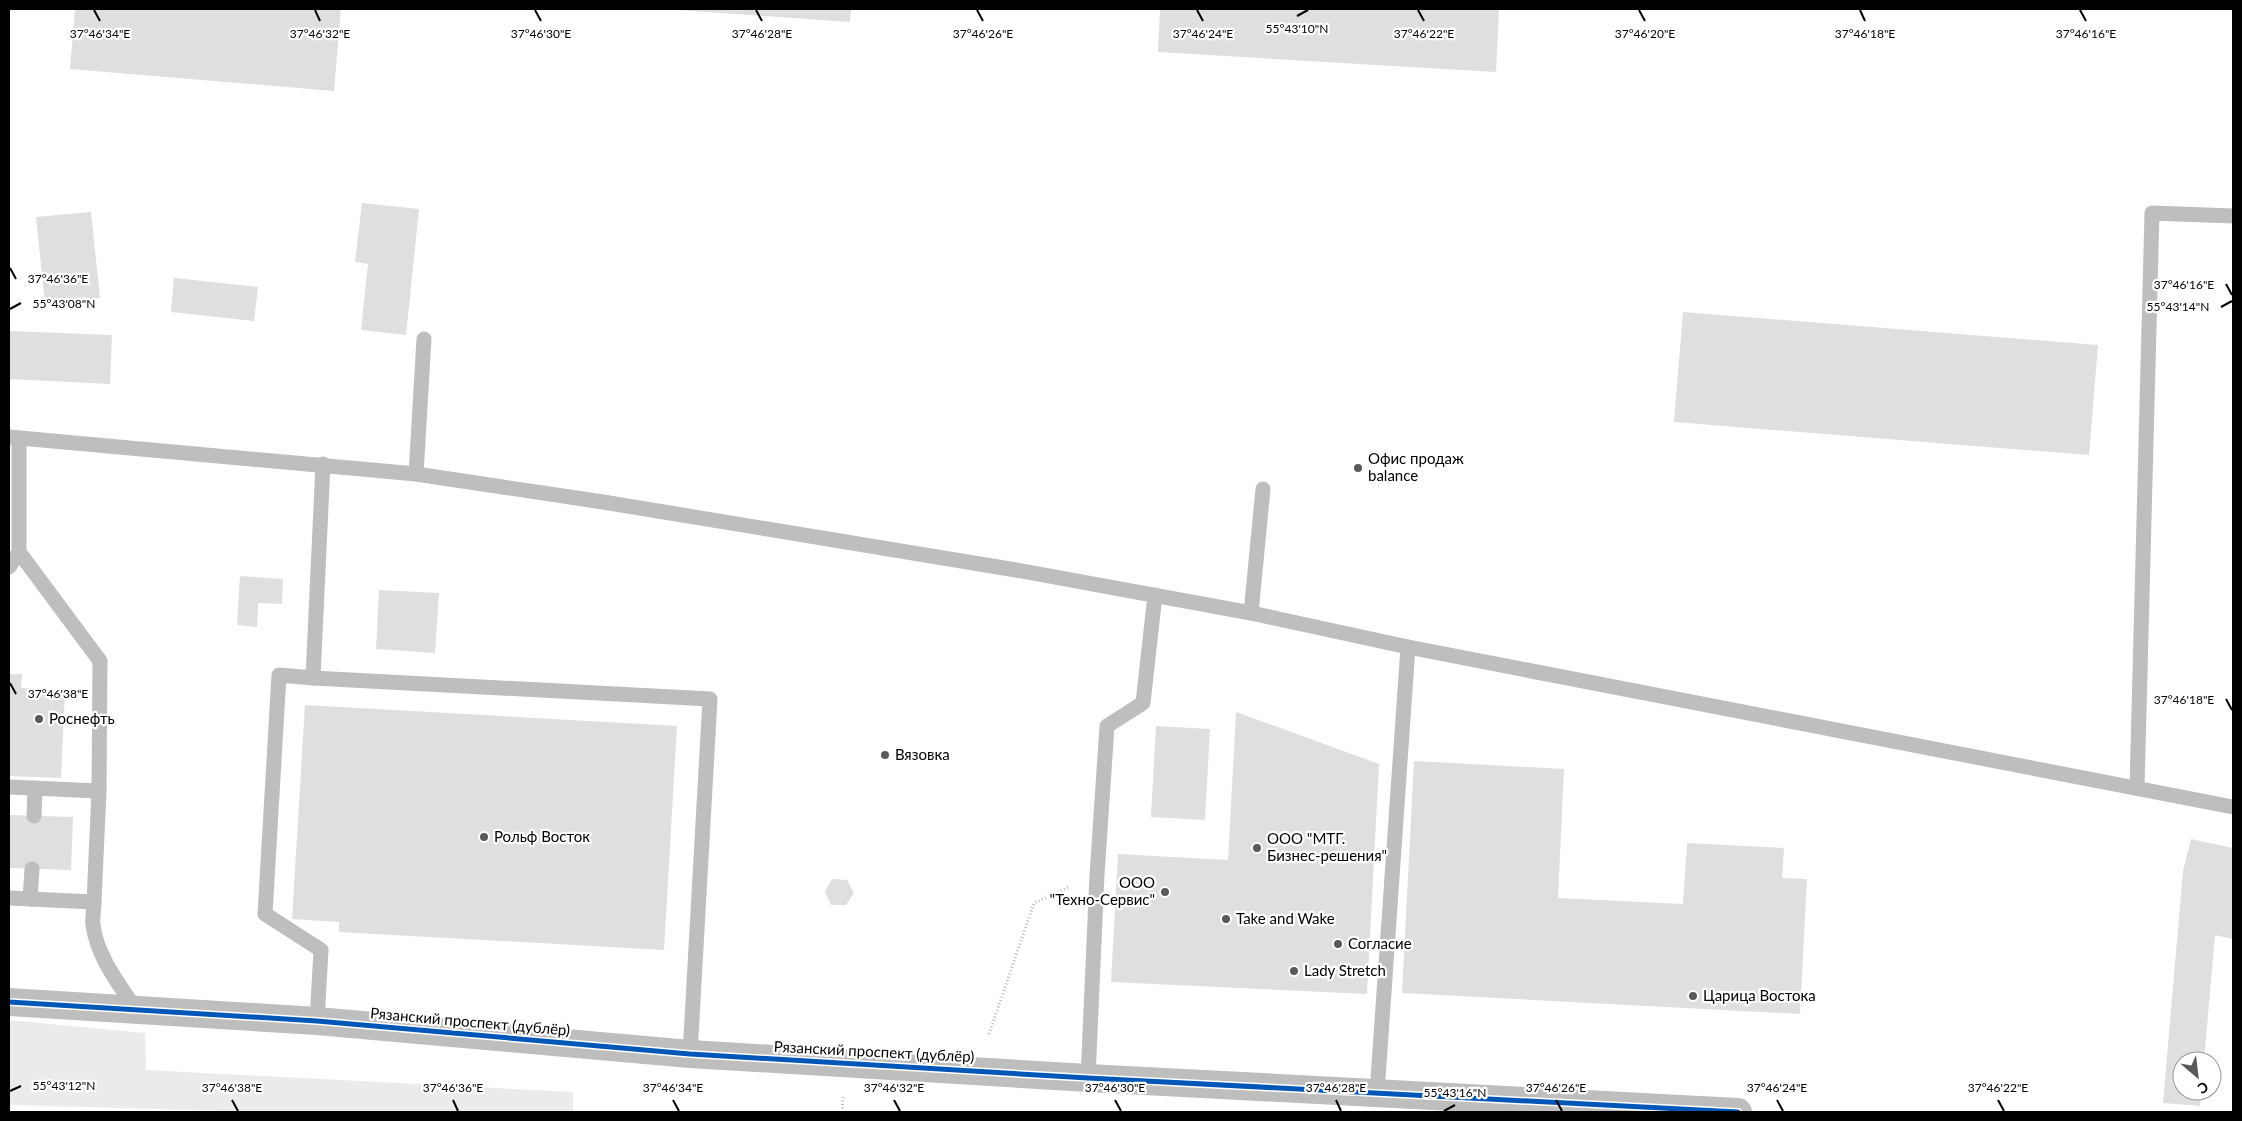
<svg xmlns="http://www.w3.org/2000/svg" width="2242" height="1121" font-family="Lato,sans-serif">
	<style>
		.green { fill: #ebebeb }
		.building { fill: #dfdfdf }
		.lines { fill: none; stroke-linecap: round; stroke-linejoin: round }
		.path { stroke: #b9b9b9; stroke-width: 3; stroke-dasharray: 1 2.5; stroke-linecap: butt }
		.service { stroke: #bebebe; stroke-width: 15 }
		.minor { stroke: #bebebe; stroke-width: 28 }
		.cycleway-casing { stroke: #fff; stroke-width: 8 }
		.cycleway { stroke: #0057b8; stroke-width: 5 }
		.ticks { fill: none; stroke: #000; stroke-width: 2 }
		.poi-dot { fill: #595959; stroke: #fff; stroke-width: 2 }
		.labels { text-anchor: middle; stroke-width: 4.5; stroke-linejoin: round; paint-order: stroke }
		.poi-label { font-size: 15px; fill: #000; stroke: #fff; text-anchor: start }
		.street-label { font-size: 15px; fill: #000; stroke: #fff }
		.ticks-label { font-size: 12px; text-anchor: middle; fill: #000; stroke: #fff; stroke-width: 4.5; stroke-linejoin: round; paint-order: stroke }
	</style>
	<rect width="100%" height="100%" fill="#fff"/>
	<path class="green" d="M9,1020L145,1033L146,1070L573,1092V1112H266L9,1105Z"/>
	<g class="building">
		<path d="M75,9H341L334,91L70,69Z"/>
		<path d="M664,9H851L850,22Z"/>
		<path d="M1160,9H1499L1496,72L1158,52Z"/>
		<path d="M362,203L419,209L406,335L361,330L368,264L355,262Z"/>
		<path d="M91,212L100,298L45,304L36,217Z"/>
		<path d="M174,278L258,287L254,321L171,312Z"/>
		<path d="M1683,312L2098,345L2089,455L1674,422Z"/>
		<path d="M9,331L112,335L110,384L9,379Z"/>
		<path d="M240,576L283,579L282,604L258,603L257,627L237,625Z"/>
		<path d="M379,590L439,593L435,653L376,649Z"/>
		<path d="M9,674H22L21,688L65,690L61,778L9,776Z"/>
		<path d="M305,705L677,726L664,950L339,932V922L292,919Z"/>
		<path d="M1236,712L1379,764L1367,994L1111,982L1118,854L1228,860Z"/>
		<path d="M1156,726L1210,729L1205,820L1151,817Z"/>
		<path d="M1414,761L1564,769L1558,898L1683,904L1687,843L1784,848L1782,878L1807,879L1800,1014L1402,993Z"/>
		<path d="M9,815L73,817L71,870L9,868Z"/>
		<path d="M2191,839L2233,848V939L2215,935L2204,1061H2182V1091H2202L2200,1106L2163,1103L2183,871Z"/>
		<path d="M832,879L847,880L854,893L846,905H831L825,892Z"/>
	</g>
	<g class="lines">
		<g class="path">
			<path d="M989,1034L1034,903L1069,887"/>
			<path d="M842,1112L843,1096"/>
		</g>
		<g class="service">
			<path d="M9,437L416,474L603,502L1016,570L1251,613L1408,647L2233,807"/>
			<path d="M416,474L424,339"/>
			<path d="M9,567L19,552V438"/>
			<path d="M1251,613L1263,489"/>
			<path d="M313,678L710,699L690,1054"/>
			<path d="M9,787L99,791L100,661L19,552"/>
			<path d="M2137,788L2152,213L2233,216"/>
			<path d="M34,816L35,788"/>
			<path d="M9,898L94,902L99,791"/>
			<path d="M30,899L32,869"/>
			<path d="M94,902C94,909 92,918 93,925C97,956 118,983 135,1008"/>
			<path d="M317,1021L321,950L265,914L279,675L313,678L323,464"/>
			<path d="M1088,1078L1097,875L1107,726L1143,703L1155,595"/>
			<path d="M1377,1093L1408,647"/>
		</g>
		<path class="minor" d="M9,1002L317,1021L690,1054L1088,1078L1738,1112"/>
		<g class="cycleway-casing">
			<path id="cycleway" d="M9,1002L317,1021L690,1054L1088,1078L1738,1112"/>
		</g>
		<use href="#cycleway" class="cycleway"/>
	</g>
	<path class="ticks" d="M94,10L100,21M315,10L320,21M535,10L541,21M756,10L762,21M977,10L983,21M1197,10L1203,21M1418,10L1424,21M1639,10L1645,21M1860,10L1865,21M2080,10L2086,21M1297,16L1308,10M10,268L16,279M2226,284L2232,295M2221,307L2232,301M10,309L21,303M10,683L16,694M2226,699L2232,710M10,1091L21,1086M232,1100L238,1111M453,1100L458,1111M673,1100L679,1111M894,1100L900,1111M1115,1100L1121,1111M1336,1100L1341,1111M1556,1100L1562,1111M1777,1100L1783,1111M1998,1100L2004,1111M1444,1111L1455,1105"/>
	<g class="poi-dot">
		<circle cx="1358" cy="468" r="5"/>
		<circle cx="39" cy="719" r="5"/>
		<circle cx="885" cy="755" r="5"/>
		<circle cx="484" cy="837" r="5"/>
		<circle cx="1257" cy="848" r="5"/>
		<circle cx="1165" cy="892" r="5"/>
		<circle cx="1226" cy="919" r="5"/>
		<circle cx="1338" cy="944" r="5"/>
		<circle cx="1294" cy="971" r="5"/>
		<circle cx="1693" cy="996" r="5"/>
	</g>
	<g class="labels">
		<g class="poi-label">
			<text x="1368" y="464">Офис продаж<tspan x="1368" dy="17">balance</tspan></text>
			<text x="49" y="724">Роснефть</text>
			<text x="895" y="760">Вязовка</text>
			<text x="494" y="842">Рольф Восток</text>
			<text x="1267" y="844">ООО "МТГ.<tspan x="1267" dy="17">Бизнес-решения"</tspan></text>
			<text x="1155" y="888" text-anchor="end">ООО<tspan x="1155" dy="17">"Техно-Сервис"</tspan></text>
			<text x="1236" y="924">Take and Wake</text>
			<text x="1348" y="949">Согласие</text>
			<text x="1304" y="976">Lady Stretch</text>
			<text x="1703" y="1001">Царица Востока</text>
		</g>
		<g class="street-label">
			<text transform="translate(470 1022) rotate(5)" y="5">Рязанский проспект (дублёр)</text>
			<text transform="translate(874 1052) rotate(3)" y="5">Рязанский проспект (дублёр)</text>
		</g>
	</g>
	<g class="ticks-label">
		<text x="1297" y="33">55°43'10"N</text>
		<text x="100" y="38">37°46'34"E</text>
		<text x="320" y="38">37°46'32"E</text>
		<text x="541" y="38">37°46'30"E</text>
		<text x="762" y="38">37°46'28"E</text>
		<text x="983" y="38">37°46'26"E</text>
		<text x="1203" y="38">37°46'24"E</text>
		<text x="1424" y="38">37°46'22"E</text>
		<text x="1645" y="38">37°46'20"E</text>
		<text x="1865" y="38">37°46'18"E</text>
		<text x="2086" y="38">37°46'16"E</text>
		<text x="58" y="283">37°46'36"E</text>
		<text x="2184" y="289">37°46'16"E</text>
		<text x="64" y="308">55°43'08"N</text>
		<text x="2178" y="311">55°43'14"N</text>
		<text x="58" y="698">37°46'38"E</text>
		<text x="2184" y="704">37°46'18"E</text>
		<text x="64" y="1090">55°43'12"N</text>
		<text x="232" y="1092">37°46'38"E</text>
		<text x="453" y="1092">37°46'36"E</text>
		<text x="673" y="1092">37°46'34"E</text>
		<text x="894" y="1092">37°46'32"E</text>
		<text x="1115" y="1092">37°46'30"E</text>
		<text x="1336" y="1092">37°46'28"E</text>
		<text x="1556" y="1092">37°46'26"E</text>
		<text x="1777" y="1092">37°46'24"E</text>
		<text x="1998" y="1092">37°46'22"E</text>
		<text x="1455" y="1097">55°43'16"N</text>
	</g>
	<rect width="2242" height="1121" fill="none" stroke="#000000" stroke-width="20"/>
	<g transform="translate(2197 1076) rotate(152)"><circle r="24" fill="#ffffff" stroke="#999999"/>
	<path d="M0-4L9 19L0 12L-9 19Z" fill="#595959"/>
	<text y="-8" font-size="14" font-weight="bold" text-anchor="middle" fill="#000000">С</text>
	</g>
</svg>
